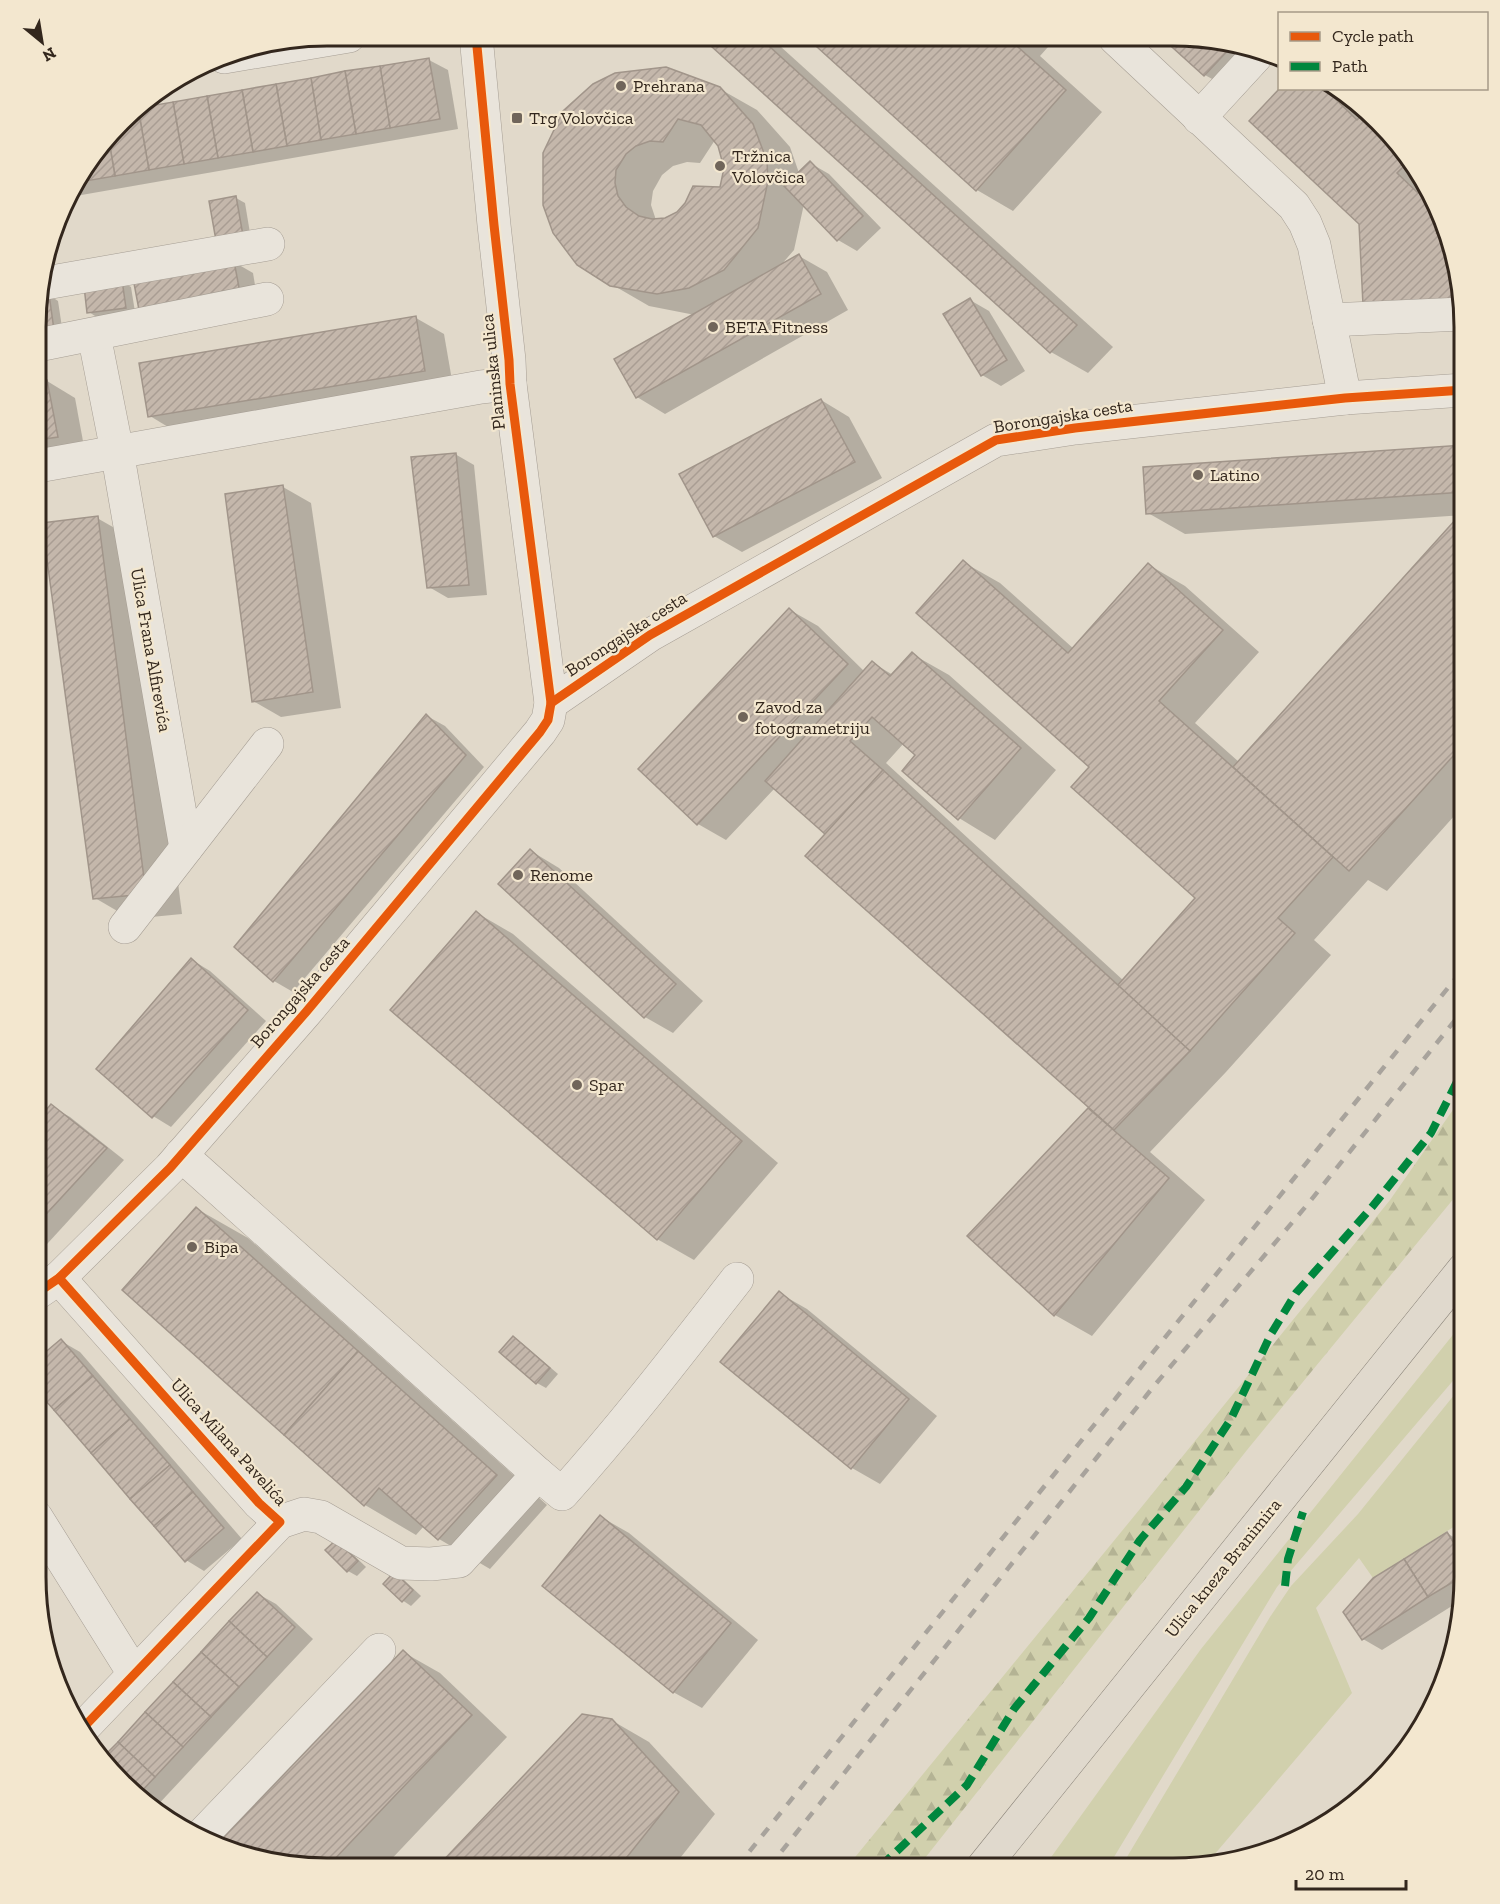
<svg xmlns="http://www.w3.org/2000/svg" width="1500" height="1904" font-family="'Zilla Slab',serif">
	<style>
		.green { fill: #d1d0ad }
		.forest { fill: url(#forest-firs) }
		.shadow { fill: #0003; fill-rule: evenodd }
		.building { fill: url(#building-hatch); stroke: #a1958a; stroke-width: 1.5; fill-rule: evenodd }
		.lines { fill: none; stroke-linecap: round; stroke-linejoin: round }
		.minor-casing { stroke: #a69e94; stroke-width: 34 }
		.major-casing { stroke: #8b847a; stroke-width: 34 }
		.minor { stroke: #e9e4db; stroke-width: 33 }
		.major { stroke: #e0d9cd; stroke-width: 33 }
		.rail { stroke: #a8a39c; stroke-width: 4.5; stroke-dasharray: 10 10; stroke-linecap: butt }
		.quiet { stroke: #00873e; stroke-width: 8; stroke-dasharray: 15 8; stroke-linecap: butt }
		.cycleway-casing { stroke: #f3e7cf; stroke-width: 13 }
		.cycleway { stroke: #e8590c; stroke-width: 9 }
		.poi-dot { fill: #70655a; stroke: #f3e7cf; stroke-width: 2 }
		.labels { text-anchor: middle; stroke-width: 4.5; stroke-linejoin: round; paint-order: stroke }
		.poi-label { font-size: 18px; fill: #33271d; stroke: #f3e7cf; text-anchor: start }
		.street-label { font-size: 18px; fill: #33271d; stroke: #f3e7cf }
		.rim { fill: none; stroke: #33271d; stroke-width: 3 }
	</style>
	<defs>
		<pattern id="forest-firs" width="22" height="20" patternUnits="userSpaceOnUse" patternTransform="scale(1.5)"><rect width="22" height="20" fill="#d1d0ad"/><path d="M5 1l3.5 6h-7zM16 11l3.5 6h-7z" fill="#b4b394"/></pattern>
		<pattern id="building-hatch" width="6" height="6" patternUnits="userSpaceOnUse" patternTransform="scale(1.5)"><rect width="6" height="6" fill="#c4b7ab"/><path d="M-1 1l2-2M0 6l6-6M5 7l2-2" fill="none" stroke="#a99d93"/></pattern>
	</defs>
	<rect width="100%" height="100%" fill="#e1d9ca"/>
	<g class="green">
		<path d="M1464,1321L1463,1369L1277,1587L1108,1867H1044L1201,1649Z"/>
		<path d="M1463,1384V1521L1373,1578L1359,1558L1316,1608L1352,1693L1208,1862L1191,1867H1121L1270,1617L1291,1586L1358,1514Z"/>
	</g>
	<path class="forest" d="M1464,1094V1186L1247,1450L918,1867H847L1144,1504L1390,1200Z"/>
	<g class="shadow">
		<path d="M703,37H770L1113,347L1088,373L1051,352Z"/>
		<path d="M808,37L1056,38L1040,56L1102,112L1013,211L977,190Z"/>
		<path d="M1165,38L1211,39L1273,62L1242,96L1205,75Z"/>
		<path d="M429,60L448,70L458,129L70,197L75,182L133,111Z"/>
		<path d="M1281,88H1336L1425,182L1454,252L1463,322L1361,223Z"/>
		<path d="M720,89L757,110L790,147L799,173L810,163L829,174L881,228L857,251L838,240L804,204L794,250L781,265L799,256L827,272L848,310L665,414L637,397L695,315L649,306L611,284L544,204ZM715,140L719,145L726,167L722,188L666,219L656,220L651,205L653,191L662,175L673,166L687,162L700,163Z"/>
		<path d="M236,198L245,203L252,245L227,250Z"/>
		<path d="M234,262L253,273L258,303L135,279Z"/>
		<path d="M122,282L131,287L135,312L98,318L89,312Z"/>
		<path d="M49,295L58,301L63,334L38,338L39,297Z"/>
		<path d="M970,300L989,311L1025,371L1001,386L982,375Z"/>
		<path d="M416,318L444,334L453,386L178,433L150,416Z"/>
		<path d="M47,381L75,398L85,452L38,461V383Z"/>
		<path d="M821,400L849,417L882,478L742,552L714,536Z"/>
		<path d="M1464,447V515L1185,534L1148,513Z"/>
		<path d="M455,454L474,465L487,595L448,598L429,587Z"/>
		<path d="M283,487L311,503L341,708L281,717L253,701Z"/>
		<path d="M97,518L134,539L182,914L131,919L95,898Z"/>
		<path d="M1457,521L1464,525V805L1387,891L1368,880L1314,940L1331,955L1226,1072L1150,1152L1205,1200L1092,1336L1055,1315L969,1236L1090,1108L828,835L775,788L726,840L698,824L640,769L790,610L818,626L865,672L873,663L893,675L912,654L949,675L1056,770L995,840L959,818L917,755L904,743L886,763L1124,981L1197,898L1091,767L963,562L1000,583L1074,649L1149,565L1185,586L1259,652L1195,723L1239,762Z"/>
		<path d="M427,716L445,726L484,767L293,992L274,981L236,947Z"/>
		<path d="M531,851L559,868L703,1001L673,1033L645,1017L500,884Z"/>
		<path d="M477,913L513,934L778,1163L694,1260L657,1239Z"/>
		<path d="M192,960L210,971L266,1021L171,1127L153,1116Z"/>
		<path d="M51,1106L70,1117L124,1160L37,1255V1124Z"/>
		<path d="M197,1209L248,1238L547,1505L490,1569L439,1539L424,1526L416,1535L365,1505Z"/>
		<path d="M779,1293L807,1309L937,1416L880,1484L852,1468L722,1362Z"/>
		<path d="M513,1338L522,1343L558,1374L546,1388L537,1383L501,1352Z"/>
		<path d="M61,1341L80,1352L242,1539L204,1571L186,1560Z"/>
		<path d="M601,1517L629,1533L758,1640L702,1708L673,1692Z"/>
		<path d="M1447,1533L1463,1543V1599L1382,1650L1363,1639Z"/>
		<path d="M345,1547L366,1567L357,1576L348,1571L327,1550Z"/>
		<path d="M394,1574L403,1579L421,1596L411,1606L402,1600Z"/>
		<path d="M258,1594L276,1604L313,1639L154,1809L109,1769L102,1760Z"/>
		<path d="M403,1652L440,1673L507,1737L384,1867H308L234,1853Z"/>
		<path d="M583,1715L611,1720L649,1742L715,1814L673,1867H439Z"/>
	</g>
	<g class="building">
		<path d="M701,37H759L1077,325L1050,353Z"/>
		<path d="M806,37L1008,38L1066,90L976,191Z"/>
		<path d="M1162,38L1211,39L1232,46L1204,76Z"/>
		<path d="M429,58L440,119L390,128L380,66Z"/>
		<path d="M380,66L390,128L356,134L345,71Z"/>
		<path d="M666,67L720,87L753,124L767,161L768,181L758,228L724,270L689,288L657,294L610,286L577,265L553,233L543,205V153L563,111L593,84L615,73ZM678,119L701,125L718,146L724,168L720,187L693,186L685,203L677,212L665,218L652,219L639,216L626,207L618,196L615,183L616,170L626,154L636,146L650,141L663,142Z"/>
		<path d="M345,71L356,134L321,140L311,78Z"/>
		<path d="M311,78L321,140L287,146L276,84Z"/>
		<path d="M276,84L287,146L253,152L242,90Z"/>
		<path d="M1280,88H1324L1357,120L1362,115L1407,163L1397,173L1418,193L1426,184L1443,226L1437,233L1446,232L1454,252L1460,300L1363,305L1359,224L1249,121Z"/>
		<path d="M242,90L253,152L218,158L207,96Z"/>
		<path d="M207,96L218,158L184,164L173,102Z"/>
		<path d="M173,102L184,164L149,170L138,108Z"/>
		<path d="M136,108H138L149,170L115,176L109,141Z"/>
		<path d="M109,141L115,176L80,182L79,177Z"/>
		<path d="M810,161L863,216L837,241L784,186Z"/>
		<path d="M236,196L244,241L217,246L209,201Z"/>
		<path d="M799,254L821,294L636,398L614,359Z"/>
		<path d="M234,261L240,293L139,310L133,278Z"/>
		<path d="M122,280L126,308L87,313L84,286Z"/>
		<path d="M49,294L54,330L38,332L39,295Z"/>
		<path d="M970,298L1007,360L981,376L943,314Z"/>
		<path d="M416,316L425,371L148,417L139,363Z"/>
		<path d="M47,380L58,437L38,440V381Z"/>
		<path d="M821,399L855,462L713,537L679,474Z"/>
		<path d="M1464,445V492L1146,514L1143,467Z"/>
		<path d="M456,453L469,585L427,588L411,457Z"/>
		<path d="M283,485L313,692L252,702L225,494Z"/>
		<path d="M98,516L146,894L93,899L42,523Z"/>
		<path d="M1456,519L1464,526V744L1349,871L1233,767Z"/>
		<path d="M963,560L1068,653L1148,563L1223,630L1159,701L1333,857L1278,918L1295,933L1190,1051L1117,986L1195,898L1071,787L1089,767L916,613Z"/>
		<path d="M789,608L848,664L697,825L638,769Z"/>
		<path d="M912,652L1021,748L958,820L902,771L915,755L872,717L850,741L883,770L826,835L765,781L872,661L890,676Z"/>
		<path d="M426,714L466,755L273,982L234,947Z"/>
		<path d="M883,770L1190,1051L1114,1130L805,856Z"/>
		<path d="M530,849L676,984L644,1018L498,884Z"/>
		<path d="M476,911L742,1141L657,1240L390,1010Z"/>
		<path d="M191,958L248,1010L152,1118L96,1069Z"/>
		<path d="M51,1104L107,1148L37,1224V1121Z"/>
		<path d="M1088,1108L1169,1178L1054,1316L967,1236Z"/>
		<path d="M196,1207L358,1351L284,1435L122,1290Z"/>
		<path d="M779,1291L909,1399L851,1469L720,1362Z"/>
		<path d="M513,1336L550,1368L536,1384L499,1352Z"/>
		<path d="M61,1339L93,1376L54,1410L36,1390V1360Z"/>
		<path d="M358,1351L497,1475L438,1540L379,1488L364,1506L284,1435Z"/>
		<path d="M93,1376L130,1419L91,1453L54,1410Z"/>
		<path d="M130,1419L170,1465L130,1499L91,1453Z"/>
		<path d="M170,1465L193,1492L154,1526L130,1499Z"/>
		<path d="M193,1492L224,1528L185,1562L154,1526Z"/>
		<path d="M600,1515L731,1623L673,1693L542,1586Z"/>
		<path d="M1447,1532L1463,1558V1576L1428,1597L1404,1559Z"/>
		<path d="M336,1540L358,1561L347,1572L325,1550Z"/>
		<path d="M1404,1559L1428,1597L1362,1640L1343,1612L1373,1578Z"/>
		<path d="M394,1572L413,1590L402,1602L383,1584Z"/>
		<path d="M257,1592L295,1627L267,1657L229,1621Z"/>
		<path d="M229,1621L267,1657L239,1687L201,1652Z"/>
		<path d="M403,1650L472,1715L327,1867H308L234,1853L217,1844Z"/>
		<path d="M201,1652L239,1687L211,1717L173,1682Z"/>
		<path d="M173,1682L211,1717L183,1747L145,1712Z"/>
		<path d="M145,1712L183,1747L155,1777L118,1742Z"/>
		<path d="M582,1714L612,1719L679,1792L619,1867H437Z"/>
		<path d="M118,1742L155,1777L138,1795L109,1769L101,1759Z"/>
	</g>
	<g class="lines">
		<g class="minor-casing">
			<g id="minor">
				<path d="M1115,38L1294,206L1305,223L1314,245L1345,398"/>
				<path d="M224,57L349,36"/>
				<path d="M1199,118L1256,56"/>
				<path d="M40,284L268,244"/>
				<path d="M1329,320L1462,314"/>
				<path d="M94,335L117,451L186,848"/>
				<path d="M38,345L267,299"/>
				<path d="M38,466L481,387L510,384"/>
				<path d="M551,703L650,635L996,440L1075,428L1345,398L1464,390"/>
				<path d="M125,927L267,744"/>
				<path d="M59,1278L259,1503L280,1522"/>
				<path d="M37,1293L59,1278L170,1168L306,1012L540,732L548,720L551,703L510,384L509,360L494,225L476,36"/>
				<path d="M538,1474L562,1494C624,1425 680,1352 737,1279"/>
				<path d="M36,1517L133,1672"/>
				<path d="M81,1730L280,1522L304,1514L321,1517L401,1563L431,1564L459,1561L538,1474L181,1155"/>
				<path d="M201,1836L379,1650"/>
			</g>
		</g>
		<g class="major-casing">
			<path id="major" d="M983,1867L1464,1269"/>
		</g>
		<use href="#minor" class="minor"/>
		<use href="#major" class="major"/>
		<g class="rail">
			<path d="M737,1867C978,1567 1222,1268 1464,968"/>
			<path d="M769,1867L1154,1386L1307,1205L1464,1009"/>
		</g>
		<g class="quiet">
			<path d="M1285,1586L1288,1559L1303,1512"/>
			<path d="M880,1867L967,1785L1014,1709L1089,1618L1140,1540L1186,1487L1231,1419L1271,1334L1296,1293L1372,1207L1431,1133L1464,1068"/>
		</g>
		<g class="cycleway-casing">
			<g id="cycleway">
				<path d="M551,703L650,635L996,440L1075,428L1345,398L1464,390"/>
				<path d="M59,1278L259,1503L280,1522L81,1730"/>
				<path d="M37,1293L59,1278L170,1168L306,1012L540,732L548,720L551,703L510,384L509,360L494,225L476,36"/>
			</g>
		</g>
		<use href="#cycleway" class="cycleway"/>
	</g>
	<g class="poi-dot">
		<circle cx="621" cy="86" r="6"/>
		<rect x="511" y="112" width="12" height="12" rx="3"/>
		<circle cx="720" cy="166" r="6"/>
		<circle cx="713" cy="327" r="6"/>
		<circle cx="1198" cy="475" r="6"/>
		<circle cx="743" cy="717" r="6"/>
		<circle cx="518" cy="875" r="6"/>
		<circle cx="577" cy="1085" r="6"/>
		<circle cx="192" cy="1247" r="6"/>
	</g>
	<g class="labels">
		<g class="poi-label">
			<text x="633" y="92">Prehrana</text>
			<text x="529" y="124">Trg Volovčica</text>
			<text x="732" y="162">Tržnica<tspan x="732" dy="21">Volovčica</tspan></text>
			<text x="725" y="333">BETA Fitness</text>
			<text x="1210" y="481">Latino</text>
			<text x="755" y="713">Zavod za<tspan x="755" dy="21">fotogrametriju</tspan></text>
			<text x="530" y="881">Renome</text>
			<text x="589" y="1091">Spar</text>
			<text x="204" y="1253">Bipa</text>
		</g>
		<g class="street-label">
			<text transform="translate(493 372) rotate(-96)" y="6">Planinska ulica</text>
			<text transform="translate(1063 416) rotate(-9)" y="6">Borongajska cesta</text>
			<text transform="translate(626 634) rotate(-33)" y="6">Borongajska cesta</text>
			<text transform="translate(151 650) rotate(80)" y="6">Ulica Frana Alfirevića</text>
			<text transform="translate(300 992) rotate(-49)" y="6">Borongajska cesta</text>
			<text transform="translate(229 1442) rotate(48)" y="6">Ulica Milana Pavelića</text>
			<text transform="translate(1223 1568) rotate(-51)" y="6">Ulica kneza Branimira</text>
		</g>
	</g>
	<path d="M0 0H1500V1904H0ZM327 46H1173A281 281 0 0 1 1454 327V1577A281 281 0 0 1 1173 1858H327A281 281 0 0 1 46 1577V327A281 281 0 0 1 327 46Z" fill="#f3e7cf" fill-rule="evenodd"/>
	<path class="rim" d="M327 46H1173A281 281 0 0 1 1454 327V1577A281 281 0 0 1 1173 1858H327A281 281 0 0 1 46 1577V327A281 281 0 0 1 327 46Z"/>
	<rect x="1278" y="12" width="210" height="78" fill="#f3e7cf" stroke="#a69a88" stroke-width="1.5"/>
	<rect x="1290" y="32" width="30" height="9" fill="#e8590c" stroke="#a69a88" stroke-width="1.5"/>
	<text x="1332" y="42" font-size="18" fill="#33271d">Cycle path</text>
	<rect x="1290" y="62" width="30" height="9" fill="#00873e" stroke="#a69a88" stroke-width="1.5"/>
	<text x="1332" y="72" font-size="18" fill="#33271d">Path</text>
	<g transform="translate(42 42) rotate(150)" stroke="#f3e7cf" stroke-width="4.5" paint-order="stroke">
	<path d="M0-4.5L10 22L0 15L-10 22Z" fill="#33271d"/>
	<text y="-9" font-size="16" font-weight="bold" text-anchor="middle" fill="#33271d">N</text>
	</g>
	<path d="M1296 1880v9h110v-9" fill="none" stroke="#33271d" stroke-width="3"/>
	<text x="1305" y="1880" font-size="18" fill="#33271d" stroke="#f3e7cf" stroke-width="4.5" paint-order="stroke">20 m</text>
</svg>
